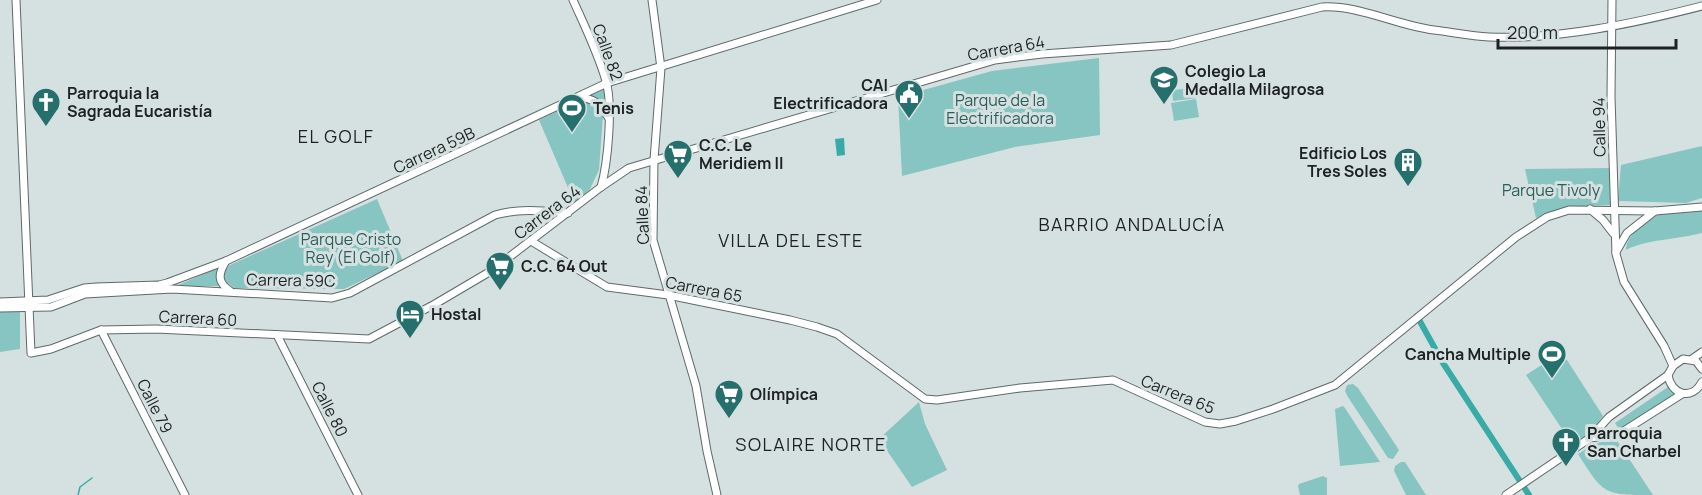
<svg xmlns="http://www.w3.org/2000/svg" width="1702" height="495" font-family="Manrope,sans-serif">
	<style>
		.green { fill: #86c5c1 }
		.water { fill: #38aba7 }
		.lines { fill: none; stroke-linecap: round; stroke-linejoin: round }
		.stream { stroke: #38aba7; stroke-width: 1.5 }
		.canal { stroke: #38aba7; stroke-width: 6 }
		.minor-casing { stroke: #5e6968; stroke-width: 9 }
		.minor { stroke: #fff; stroke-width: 7 }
		.labels { text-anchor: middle; stroke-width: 6; stroke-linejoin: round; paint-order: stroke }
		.street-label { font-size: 16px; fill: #1d2121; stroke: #d5e1e0 }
		.poi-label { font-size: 16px; font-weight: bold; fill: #1d2121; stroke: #d5e1e0; text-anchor: start }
		.park-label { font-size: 16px; fill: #2d5d5b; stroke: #d5e1e0 }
		.neighbourhood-label { font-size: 18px; letter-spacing: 1.5px; fill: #1d2121; stroke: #d5e1e0 }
	</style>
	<rect width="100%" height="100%" fill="#d5e1e0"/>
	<g class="green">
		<path d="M1099,58L1100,135L1015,147L902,176L898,97L992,71Z"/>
		<path d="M605,88L599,170L590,189L575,204L539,120Z"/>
		<path d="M1196,88L1197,98L1173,101L1172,90Z"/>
		<path d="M1196,99L1199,117L1174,121L1171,103Z"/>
		<path d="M1702,146V198L1686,203L1618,201L1621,165Z"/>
		<path d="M1611,168L1610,205L1565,207L1536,218L1525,169Z"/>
		<path d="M377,199L403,261L344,289L234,288L224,280V271L230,265Z"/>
		<path d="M1702,211V233C1680,239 1643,240 1626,250C1626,237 1644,219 1658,215C1671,212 1688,213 1702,211Z"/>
		<path d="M220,267L216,277L220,286H176Z"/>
		<path d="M20,311V349L0,352V312Z"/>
		<path d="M1557,355L1567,360L1603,416L1585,438L1572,444L1526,375Z"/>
		<path d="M1353,384L1358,388L1399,450L1393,459L1388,458L1348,397L1345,391L1347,385Z"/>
		<path d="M1668,387L1676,396L1620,431L1615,423Z"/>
		<path d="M919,402L925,424L947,470L912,487L879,439Z"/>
		<path d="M1343,406L1345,408L1380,462L1340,466L1335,409Z"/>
		<path d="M1616,438V439L1653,495C1604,495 1604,495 1578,454L1594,444Z"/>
		<path d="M1401,462H1405L1426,495H1406L1394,471L1395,466Z"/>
		<path d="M1323,476L1327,478V495H1300L1298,486L1299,484Z"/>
	</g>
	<path class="water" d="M844,138L845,155L837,156L835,139Z"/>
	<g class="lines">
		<path class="stream" d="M78,495L80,487L92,478"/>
		<path class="canal" d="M1417,316L1443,363L1529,495"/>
		<g class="minor-casing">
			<g id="minor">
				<path d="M16,0L31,353L51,349L101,330L156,329L369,339L435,304L491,271L601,187L629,168L995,60L1042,54L1171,45L1322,7C1359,5 1396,25 1434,30C1452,32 1470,36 1489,37C1557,40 1636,23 1702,6"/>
				<path d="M573,0C585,27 598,53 606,81C613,105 608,163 601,187"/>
				<path d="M652,0L661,68L654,160L653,240L696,386L707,451L717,495"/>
				<path d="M1612,0L1611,97L1616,254L1624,282L1664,346L1673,366"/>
				<path d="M580,97C594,99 601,104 608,117"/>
				<path d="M1590,209L1603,220L1613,233"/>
				<path d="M531,241L607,287L668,295L790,320L817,327L837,334L925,399L937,400L1020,388L1113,380L1205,422L1220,424L1236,421L1273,409L1335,385L1516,237L1547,217L1569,210L1655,211L1702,207"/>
				<path d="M1616,252L1627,233L1655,211"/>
				<path d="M226,261C218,274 217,282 230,291"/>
				<path d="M0,302L48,300L84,288L96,287L159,285L167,283L226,261L607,83L877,0"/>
				<path d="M0,308L51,307L85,294L172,289L332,298L350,293L495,215C519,208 544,211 568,213"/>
				<path d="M101,330L185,495"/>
				<path d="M277,335L358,495"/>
				<path d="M1692,359L1702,352"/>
				<path d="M1702,369L1696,361L1683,359L1673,366L1668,375C1671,395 1692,401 1702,382"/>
				<path d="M1590,438L1619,434L1682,394"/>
				<path d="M1506,495L1590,438L1609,417L1668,375"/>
			</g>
		</g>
		<use href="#minor" class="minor"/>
	</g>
	<defs>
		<g id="school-pin" transform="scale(1.5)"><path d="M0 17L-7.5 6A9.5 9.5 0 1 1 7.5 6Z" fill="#25706d" stroke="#d5e1e0"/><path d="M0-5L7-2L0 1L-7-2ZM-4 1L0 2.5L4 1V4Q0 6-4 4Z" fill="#fff"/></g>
		<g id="civic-pin" transform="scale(1.5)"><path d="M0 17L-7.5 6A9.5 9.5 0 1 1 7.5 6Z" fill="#25706d" stroke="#d5e1e0"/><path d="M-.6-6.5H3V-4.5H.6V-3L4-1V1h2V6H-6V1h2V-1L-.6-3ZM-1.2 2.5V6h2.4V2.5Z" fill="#fff"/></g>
		<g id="church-pin" transform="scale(1.5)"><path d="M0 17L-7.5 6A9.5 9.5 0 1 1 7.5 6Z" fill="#25706d" stroke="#d5e1e0"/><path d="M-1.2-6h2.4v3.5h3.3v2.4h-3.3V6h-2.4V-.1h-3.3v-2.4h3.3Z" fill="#fff"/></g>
		<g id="stadium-pin" transform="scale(1.5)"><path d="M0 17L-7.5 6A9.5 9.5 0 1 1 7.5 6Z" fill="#25706d" stroke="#d5e1e0"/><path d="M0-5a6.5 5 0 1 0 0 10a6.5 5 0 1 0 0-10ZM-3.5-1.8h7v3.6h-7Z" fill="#fff"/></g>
		<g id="supermarket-pin" transform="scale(1.5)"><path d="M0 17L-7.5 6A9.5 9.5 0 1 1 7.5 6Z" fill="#25706d" stroke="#d5e1e0"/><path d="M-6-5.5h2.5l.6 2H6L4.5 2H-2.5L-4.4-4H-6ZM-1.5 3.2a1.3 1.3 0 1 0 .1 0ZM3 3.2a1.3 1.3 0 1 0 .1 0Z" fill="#fff"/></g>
		<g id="building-pin" transform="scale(1.5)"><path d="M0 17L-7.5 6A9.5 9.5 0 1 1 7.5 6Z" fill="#25706d" stroke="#d5e1e0"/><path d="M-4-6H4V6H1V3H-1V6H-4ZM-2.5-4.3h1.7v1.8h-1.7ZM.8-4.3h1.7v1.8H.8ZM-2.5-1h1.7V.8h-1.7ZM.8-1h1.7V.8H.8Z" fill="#fff"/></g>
		<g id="hotel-pin" transform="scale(1.5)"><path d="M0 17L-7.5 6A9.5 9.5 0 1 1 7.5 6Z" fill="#25706d" stroke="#d5e1e0"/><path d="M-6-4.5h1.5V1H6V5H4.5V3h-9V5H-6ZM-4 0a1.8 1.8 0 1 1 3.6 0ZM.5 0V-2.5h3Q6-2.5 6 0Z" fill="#fff"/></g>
	</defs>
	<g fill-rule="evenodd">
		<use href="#school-pin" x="1164" y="80"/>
		<use href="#civic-pin" x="909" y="94"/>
		<use href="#church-pin" x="46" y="102"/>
		<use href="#stadium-pin" x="572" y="108"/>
		<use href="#supermarket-pin" x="678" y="154"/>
		<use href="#building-pin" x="1408" y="162"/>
		<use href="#supermarket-pin" x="500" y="266"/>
		<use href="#hotel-pin" x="410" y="314"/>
		<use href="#stadium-pin" x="1552" y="354"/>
		<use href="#supermarket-pin" x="729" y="394"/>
		<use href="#church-pin" x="1566" y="442"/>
	</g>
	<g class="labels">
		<g class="street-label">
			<text transform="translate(1006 48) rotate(-10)" y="6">Carrera 64</text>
			<text transform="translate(608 52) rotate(70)" y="6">Calle 82</text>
			<text transform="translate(1599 127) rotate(-91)" y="6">Calle 94</text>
			<text transform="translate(434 150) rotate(-25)" y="6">Carrera 59B</text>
			<text transform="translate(547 212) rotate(-37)" y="6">Carrera 64</text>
			<text transform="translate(642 215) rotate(-92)" y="6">Calle 84</text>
			<text transform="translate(291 280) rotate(1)" y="6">Carrera 59C</text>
			<text transform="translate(704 289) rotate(11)" y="6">Carrera 65</text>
			<text transform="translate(198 318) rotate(3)" y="6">Carrera 60</text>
			<text transform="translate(1178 394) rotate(22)" y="6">Carrera 65</text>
			<text transform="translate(155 406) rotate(63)" y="6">Calle 79</text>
			<text transform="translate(330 409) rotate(63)" y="6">Calle 80</text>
		</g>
		<g class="poi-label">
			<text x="1185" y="77">Colegio La<tspan x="1185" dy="18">Medalla Milagrosa</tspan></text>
			<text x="888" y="91" text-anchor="end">CAI<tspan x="888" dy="18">Electrificadora</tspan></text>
			<text x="67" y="99">Parroquia la<tspan x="67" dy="18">Sagrada Eucaristía</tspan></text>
			<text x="593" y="114">Tenis</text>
			<text x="699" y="151">C.C. Le<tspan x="699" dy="18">Meridiem II</tspan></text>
			<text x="1387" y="159" text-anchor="end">Edificio Los<tspan x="1387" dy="18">Tres Soles</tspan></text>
			<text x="521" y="272">C.C. 64 Out</text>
			<text x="431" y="320">Hostal</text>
			<text x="1531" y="360" text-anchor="end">Cancha Multiple</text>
			<text x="750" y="400">Olímpica</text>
			<text x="1587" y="439">Parroquia<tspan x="1587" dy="18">San Charbel</tspan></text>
		</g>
		<g class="park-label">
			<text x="1000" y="106">Parque de la<tspan x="1000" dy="18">Electrificadora</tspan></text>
			<text x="1551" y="196">Parque Tivoly</text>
			<text x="351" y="245">Parque Cristo<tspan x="351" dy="18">Rey (El Golf)</tspan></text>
		</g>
		<g class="neighbourhood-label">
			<text x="336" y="143">EL GOLF</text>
			<text x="1132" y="231">BARRIO ANDALUCÍA</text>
			<text x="791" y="247">VILLA DEL ESTE</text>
			<text x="811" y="451">SOLAIRE NORTE</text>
		</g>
	</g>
	<path d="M1498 39v9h178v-9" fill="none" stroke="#1d2121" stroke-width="3"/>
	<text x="1507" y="39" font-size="18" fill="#1d2121" stroke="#d5e1e0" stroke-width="4.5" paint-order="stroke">200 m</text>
</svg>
